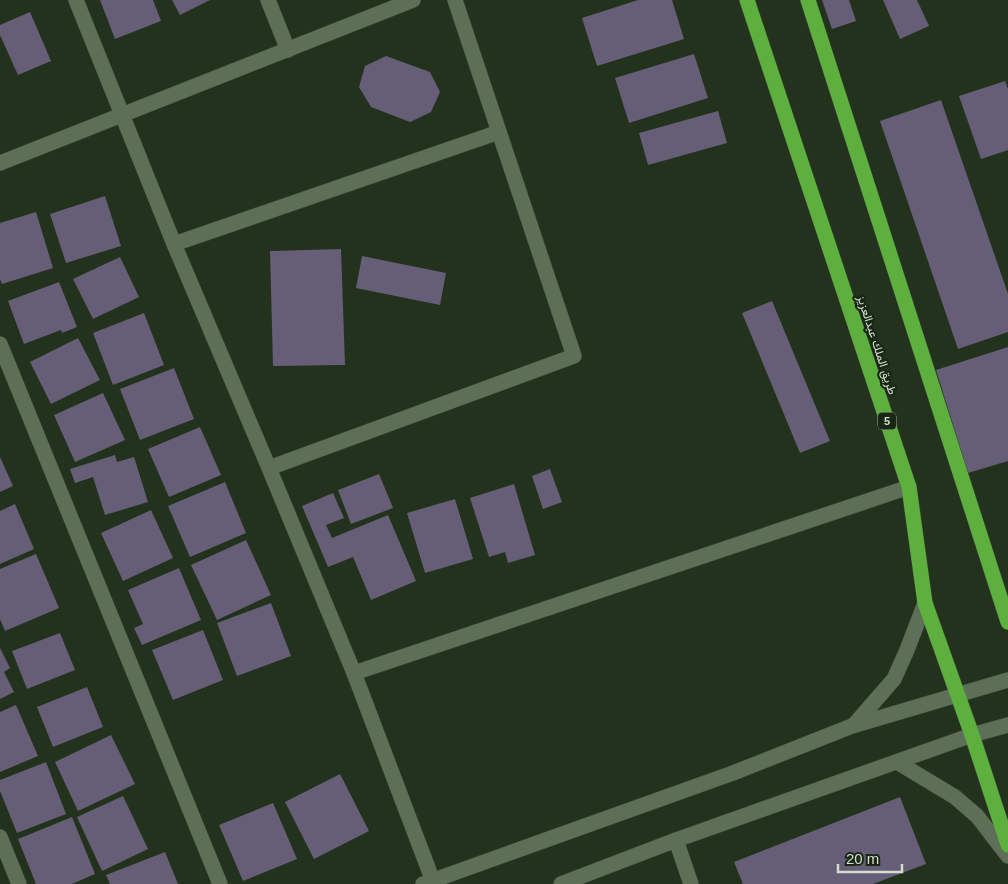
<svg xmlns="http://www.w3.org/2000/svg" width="1008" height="884" font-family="Helvetica,Vazirmatn,sans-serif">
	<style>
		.building { fill: #665d77 }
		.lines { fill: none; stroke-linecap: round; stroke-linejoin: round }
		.street-casing { stroke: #3f4d3b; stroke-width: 16 }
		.secondary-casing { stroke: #3f4d3b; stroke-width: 16 }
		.highway-casing { stroke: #3f4d3b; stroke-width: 16 }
		.street { stroke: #5d6f57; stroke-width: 15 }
		.secondary { stroke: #5d6f57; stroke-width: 15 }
		.highway { stroke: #5daf3e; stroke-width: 15 }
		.labels { text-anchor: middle; stroke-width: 4.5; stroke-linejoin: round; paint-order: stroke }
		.shield { fill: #192814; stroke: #9ca798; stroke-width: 1 }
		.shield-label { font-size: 11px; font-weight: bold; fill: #d4ded0 }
		.street-label { font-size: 12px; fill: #d4ded0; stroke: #192814 }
	</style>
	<rect width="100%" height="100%" fill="#22321d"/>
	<g class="building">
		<path d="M100,0H153L161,21L115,39Z"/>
		<path d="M172,0H210L180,15Z"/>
		<path d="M638,0H672L684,39L597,66L582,18Z"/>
		<path d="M822,0H849L856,21L832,29Z"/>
		<path d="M883,0H917L929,26L900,39Z"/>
		<path d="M30,12L51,61L18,75L0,35V25Z"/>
		<path d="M694,54L708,98L629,123L615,78Z"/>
		<path d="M386,56L430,72L440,92L431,112L410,122L371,107L359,87L365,66Z"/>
		<path d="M1005,81L1008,89V150L981,159L959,96Z"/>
		<path d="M941,100L1008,294V332L958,349L880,121Z"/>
		<path d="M718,111L727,143L648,165L639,133Z"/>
		<path d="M105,196L121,246L66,263L50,214Z"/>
		<path d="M36,212L53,268L2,284L0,279V223Z"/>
		<path d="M341,249L345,365L273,366L270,251Z"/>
		<path d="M362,256L446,273L440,305L356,288Z"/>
		<path d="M120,257L139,297L93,319L73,279Z"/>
		<path d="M59,282L77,327L62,333L61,330L24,344L8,301Z"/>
		<path d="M772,301L830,441L800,453L742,313Z"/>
		<path d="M144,313L164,365L113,385L93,333Z"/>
		<path d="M78,338L100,380L51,404L30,362Z"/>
		<path d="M1008,347V461L968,473L936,370Z"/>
		<path d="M174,368L194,419L140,440L120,389Z"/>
		<path d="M103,393L125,440L75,462L54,415Z"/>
		<path d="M200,427L221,475L169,497L148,449Z"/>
		<path d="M115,455L117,462L134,457L148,502L105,515L93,477L75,483L70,469Z"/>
		<path d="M0,457L13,486L0,492Z"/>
		<path d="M550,469L562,502L543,509L532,476Z"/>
		<path d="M379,474L393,508L351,524L338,490Z"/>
		<path d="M225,482L246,533L190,557L168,506Z"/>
		<path d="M514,484L535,555L508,563L505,552L489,557L470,498Z"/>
		<path d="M333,493L344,518L326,525L332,538L388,515L416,581L371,600L353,557L328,567L302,506Z"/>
		<path d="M455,499L473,559L425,573L407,513Z"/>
		<path d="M15,504L34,549L0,564V511Z"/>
		<path d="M151,510L173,558L123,581L101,533Z"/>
		<path d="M246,540L271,595L217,620L191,565Z"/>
		<path d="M36,554L59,608L5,631L0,619V569Z"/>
		<path d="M179,568L201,620L142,645L134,628L143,624L128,590Z"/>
		<path d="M271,603L291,656L237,676L217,623Z"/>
		<path d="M203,630L223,680L173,700L152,650Z"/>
		<path d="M60,633L75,670L27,689L12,651Z"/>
		<path d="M0,648L10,668L4,672L14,692L0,699Z"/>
		<path d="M87,687L103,727L53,747L37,707Z"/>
		<path d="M16,705L38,756L0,772V712Z"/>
		<path d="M111,735L135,784L78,811L55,762Z"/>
		<path d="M46,762L66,814L17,833L0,791V780Z"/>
		<path d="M340,774L369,831L314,859L285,802Z"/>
		<path d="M123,796L148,849L102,871L77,817Z"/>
		<path d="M900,797L926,864L873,884H743L734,862Z"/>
		<path d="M273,803L297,859L243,881L219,825Z"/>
		<path d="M72,817L95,874L72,884H36L18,839Z"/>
		<path d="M165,852L178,884H110L106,875Z"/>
	</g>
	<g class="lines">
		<g class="street-casing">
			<g id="street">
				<path d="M76,0L174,244L269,468"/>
				<path d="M268,0L288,50"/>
				<path d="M0,163L413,0"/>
				<path d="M174,244L499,132"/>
				<path d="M0,344L220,884"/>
				<path d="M354,673L909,487"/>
				<path d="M0,837L19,884"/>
				<path d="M676,840L691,884"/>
				<path d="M433,881L354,673L269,468L574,356L455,0"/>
			</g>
		</g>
		<g class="secondary-casing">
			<g id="secondary">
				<path d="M854,725L894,679L907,650L925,603"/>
				<path d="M897,762L955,797L977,816L1008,856"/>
				<path d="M423,884L733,773L852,726L1008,680"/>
				<path d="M561,884L676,840L972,735L1008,725"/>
			</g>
		</g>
		<g class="highway-casing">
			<g id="highway">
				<path d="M747,0L909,487L925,603L972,735L1008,845"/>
				<path d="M808,0L1008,622"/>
			</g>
		</g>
		<use href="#street" class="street"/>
		<use href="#secondary" class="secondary"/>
		<use href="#highway" class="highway"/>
	</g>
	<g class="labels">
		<rect class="shield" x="878" y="412.5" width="18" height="17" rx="4"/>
		<g class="shield-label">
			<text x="887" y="425">5</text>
		</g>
		<g class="street-label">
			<text transform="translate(877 345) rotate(72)" y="4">طريق الملك عبدالعزيز</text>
		</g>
	</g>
	<path d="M838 864v8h64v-8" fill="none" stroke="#d4ded0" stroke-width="2.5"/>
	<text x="846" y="864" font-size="15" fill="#d4ded0" stroke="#192814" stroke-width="4" paint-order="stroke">20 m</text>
</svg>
